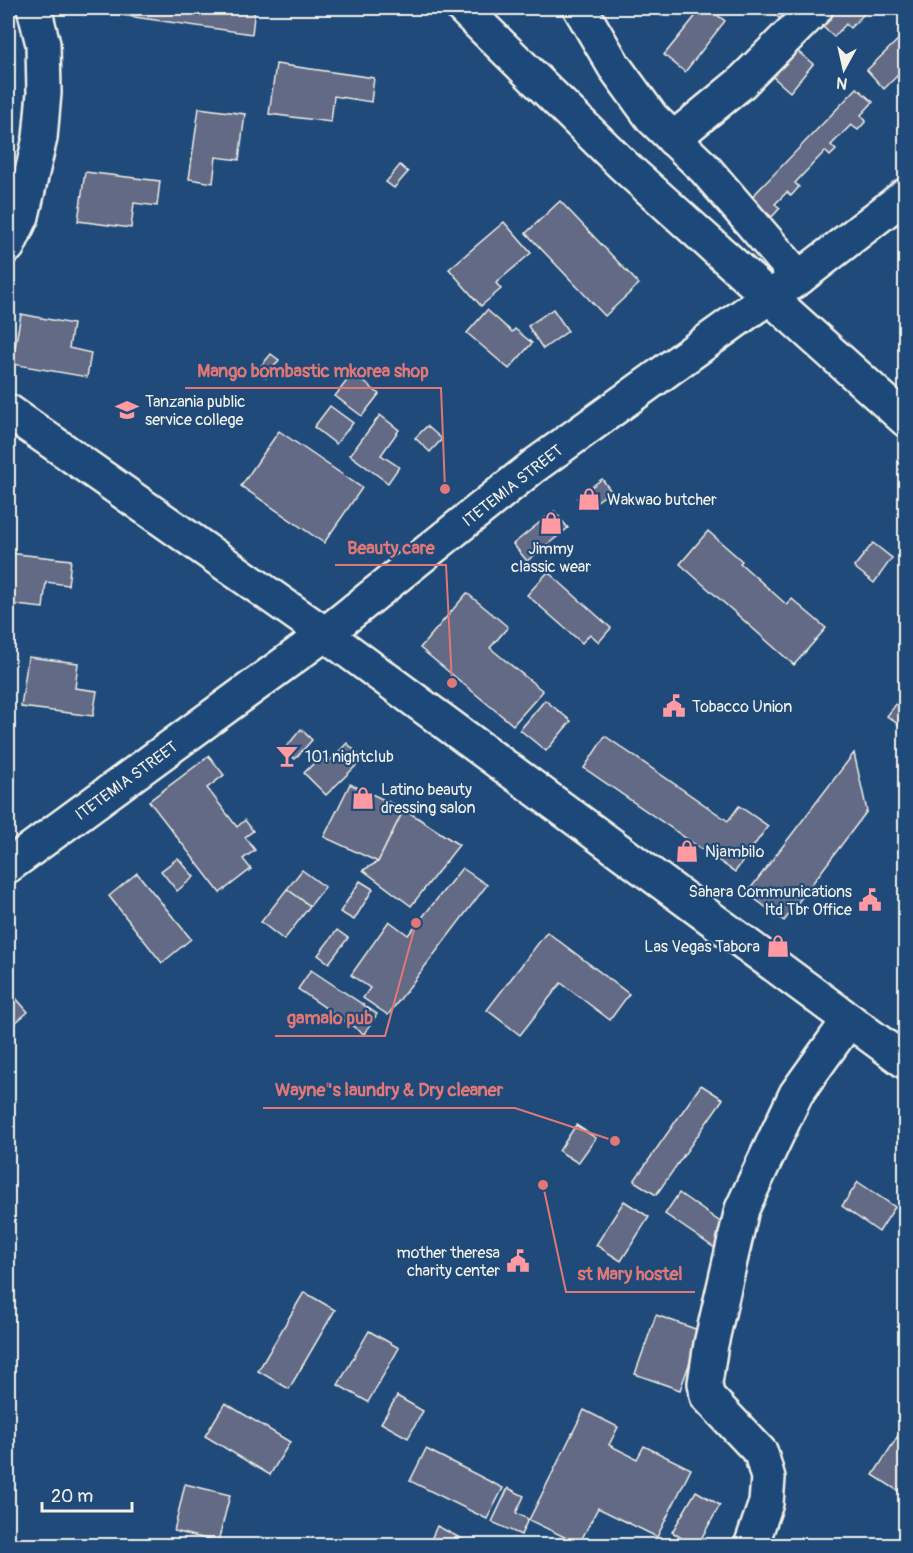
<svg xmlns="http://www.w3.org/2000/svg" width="913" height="1553" font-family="Pangolin,sans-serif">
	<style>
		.building { fill: #626b85; stroke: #f4f1e8; stroke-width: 1.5 }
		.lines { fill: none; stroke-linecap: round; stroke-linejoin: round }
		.minor-casing { stroke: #f4f1e8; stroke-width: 38 }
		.major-casing { stroke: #f4f1e8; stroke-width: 38 }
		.minor { stroke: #1f4a7a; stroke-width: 33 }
		.major { stroke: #1f4a7a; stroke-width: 33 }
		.labels { text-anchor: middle; stroke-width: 4.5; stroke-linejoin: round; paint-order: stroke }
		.poi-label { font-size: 16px; fill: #f4f1e8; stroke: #1f4a7a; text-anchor: start }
		.street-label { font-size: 16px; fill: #f4f1e8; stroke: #1f4a7a }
		.leader { fill: none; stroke: #e27875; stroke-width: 2 }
		.callout-dot { fill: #e27875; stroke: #1f4a7a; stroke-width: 2 }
		.callout-label { font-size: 18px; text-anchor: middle; font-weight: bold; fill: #e27875; stroke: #1f4a7a; stroke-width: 4.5; stroke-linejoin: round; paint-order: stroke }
	</style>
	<rect width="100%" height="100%" fill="#1f4a7a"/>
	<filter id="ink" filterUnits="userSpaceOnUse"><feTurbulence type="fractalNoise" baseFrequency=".0167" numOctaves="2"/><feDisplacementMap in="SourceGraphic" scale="12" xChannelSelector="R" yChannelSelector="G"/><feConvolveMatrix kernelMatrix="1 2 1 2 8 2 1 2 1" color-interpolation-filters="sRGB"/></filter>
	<g filter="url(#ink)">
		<g class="building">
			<path d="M72,8H255L252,34Z"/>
			<path d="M702,8H708L725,21L685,72L664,55Z"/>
			<path d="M768,8H793L781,20Z"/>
			<path d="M838,8H870L850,28L846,24L834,37L821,25Z"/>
			<path d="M906,32V71L904,69L884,89L867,70Z"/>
			<path d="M796,50L813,64L790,92L773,77Z"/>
			<path d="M276,64L374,78L371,102L334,96L331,122L269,114Z"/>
			<path d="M857,88L873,102L861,115L866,121L858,130L851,125L831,145L836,150L830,156L825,151L795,183L799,187L791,196L787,192L775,204L780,208L772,217L767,213L763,217L747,202Z"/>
			<path d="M199,108L245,114L239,160L216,157L213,183L189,179Z"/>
			<path d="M400,165L408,172L394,188L386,182Z"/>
			<path d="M85,172L160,181L157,206L134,203L131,228L78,221Z"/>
			<path d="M560,201L639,284L605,316L526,233Z"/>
			<path d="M504,222L531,253L496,283L501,289L481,306L449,269Z"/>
			<path d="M553,309L568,331L543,349L528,326Z"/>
			<path d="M487,310L512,332L515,329L532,343L509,369L467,333Z"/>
			<path d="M21,314L73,324L69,348L91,353L87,377L12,364Z"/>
			<path d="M271,354L279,360L266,378L257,371Z"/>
			<path d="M353,373L379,394L362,416L335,396Z"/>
			<path d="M330,406L353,423L336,444L314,427Z"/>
			<path d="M380,415L399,430L381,455L399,467L388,483L350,455Z"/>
			<path d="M427,426L442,439L430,452L415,438Z"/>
			<path d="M279,431L362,488L324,543L241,486Z"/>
			<path d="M602,479L611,491L586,509L577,498Z"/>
			<path d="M554,511L568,528L527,561L513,544Z"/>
			<path d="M708,531L742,561L740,563L787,605L792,599L826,628L794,665L680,564Z"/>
			<path d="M873,543L892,558L874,583L854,567Z"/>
			<path d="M8,553L71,560L68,585L46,582L43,608L8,604Z"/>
			<path d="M548,572L611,628L599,642L590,634L582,643L527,595Z"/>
			<path d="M467,593L508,627L490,648L543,691L513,725L420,648Z"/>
			<path d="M28,657L78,663L75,688L97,691L93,716L21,707Z"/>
			<path d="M906,691V730L887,716Z"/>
			<path d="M545,700L571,721L546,751L520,730Z"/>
			<path d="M301,729L312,740L295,759L284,750Z"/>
			<path d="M605,736L728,821L739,806L768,826L735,872L584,768Z"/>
			<path d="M347,743L363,759L326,795L304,773L320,757L327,764Z"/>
			<path d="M854,753L867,811L784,921L747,893Z"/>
			<path d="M209,756L224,775L207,788L237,827L245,820L253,831L245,837L255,850L243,859L251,869L220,893L149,801Z"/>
			<path d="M350,784L404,809L378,862L324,837Z"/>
			<path d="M404,809L459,845L411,906L363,870L378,862Z"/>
			<path d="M178,858L194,877L177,891L161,871Z"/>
			<path d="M462,868L487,885L388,1015L363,998L370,988L351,975L389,921L408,935Z"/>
			<path d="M302,870L325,887L310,906L287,889Z"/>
			<path d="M137,873L191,939L162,963L109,896Z"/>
			<path d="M360,881L373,889L354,920L340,912Z"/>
			<path d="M287,889L310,906L284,940L261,922Z"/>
			<path d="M337,930L348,938L329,963L318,955Z"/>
			<path d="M547,932L629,994L610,1020L561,983L520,1035L487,1010Z"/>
			<path d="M311,970L377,1014L364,1034L298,989Z"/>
			<path d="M8,989L28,1012L8,1029Z"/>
			<path d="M701,1085L723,1099L656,1195L634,1181Z"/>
			<path d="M576,1125L596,1138L578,1163L559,1151Z"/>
			<path d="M858,1182L895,1207L879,1232L842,1206Z"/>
			<path d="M679,1193L733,1231L719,1251L665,1214Z"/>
			<path d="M624,1201L649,1217L621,1261L596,1245Z"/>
			<path d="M304,1292L335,1310L289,1389L258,1371Z"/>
			<path d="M656,1315L701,1331L680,1390L635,1374Z"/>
			<path d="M369,1331L399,1348L368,1402L338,1385Z"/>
			<path d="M397,1396L423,1411L408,1438L381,1423Z"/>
			<path d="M225,1403L290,1442L270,1475L205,1436Z"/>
			<path d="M584,1410L618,1427L609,1445L637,1459L644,1446L691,1469L657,1537L598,1508L579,1544L529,1520Z"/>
			<path d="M901,1431L906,1434V1496L873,1475Z"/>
			<path d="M426,1449L503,1488L487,1519L410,1481Z"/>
			<path d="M185,1484L230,1495L218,1542L174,1531Z"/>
			<path d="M508,1488L524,1496L516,1513L528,1519L521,1535L492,1522Z"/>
			<path d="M696,1491L720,1505L697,1546H694L672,1532Z"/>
			<path d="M437,1526L466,1541L464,1546H428Z"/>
			<path d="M8,1538L35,1546H8Z"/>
		</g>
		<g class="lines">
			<g class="minor-casing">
				<g id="minor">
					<path d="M580,8L614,66L652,118L705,169L799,278"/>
					<path d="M673,139L741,83L816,8"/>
					<path d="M8,246L22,216L40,138L44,93L43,44L34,8"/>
					<path d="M8,411L325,634L906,1062"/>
					<path d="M8,866L325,634L534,466L770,296L799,278L906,195"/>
					<path d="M751,1546L766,1503L768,1478L761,1453L707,1396L705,1383L711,1344L742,1209L796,1094L849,1020"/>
				</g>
			</g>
			<g class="major-casing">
				<path id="major" d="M463,8L623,165L906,420"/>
			</g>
			<use href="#minor" class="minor"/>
			<use href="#major" class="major"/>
		</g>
	</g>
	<defs>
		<g id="school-bare" transform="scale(1.8)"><path d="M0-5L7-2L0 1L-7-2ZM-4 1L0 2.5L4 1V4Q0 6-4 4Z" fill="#ff9aa2" stroke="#1f4a7a" stroke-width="2.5" paint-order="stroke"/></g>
		<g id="shop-bare" transform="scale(1.8)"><path d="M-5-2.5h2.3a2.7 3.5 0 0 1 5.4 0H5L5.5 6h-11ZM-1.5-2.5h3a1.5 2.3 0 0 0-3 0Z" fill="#ff9aa2" stroke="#1f4a7a" stroke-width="2.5" paint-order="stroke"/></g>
		<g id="civic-bare" transform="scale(1.8)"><path d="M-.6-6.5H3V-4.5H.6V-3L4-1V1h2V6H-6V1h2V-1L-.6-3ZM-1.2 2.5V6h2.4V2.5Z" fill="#ff9aa2" stroke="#1f4a7a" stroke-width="2.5" paint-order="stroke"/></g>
		<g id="bar-bare" transform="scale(1.8)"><path d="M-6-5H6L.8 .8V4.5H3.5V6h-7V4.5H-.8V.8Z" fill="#ff9aa2" stroke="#1f4a7a" stroke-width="2.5" paint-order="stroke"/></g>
	</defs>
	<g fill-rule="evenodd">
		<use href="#school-bare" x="127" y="410"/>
		<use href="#shop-bare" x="589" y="499"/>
		<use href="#shop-bare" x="551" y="523"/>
		<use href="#civic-bare" x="674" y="706"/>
		<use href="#bar-bare" x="287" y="756"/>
		<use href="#shop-bare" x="363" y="798"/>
		<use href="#shop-bare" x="687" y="851"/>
		<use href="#civic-bare" x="870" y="900"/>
		<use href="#shop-bare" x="778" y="946"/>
		<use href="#civic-bare" x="518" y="1261"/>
	</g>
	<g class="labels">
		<g class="poi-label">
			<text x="145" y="407">Tanzania public<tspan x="145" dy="18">service college</tspan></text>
			<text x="607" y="505">Wakwao butcher</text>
			<text x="551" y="554" text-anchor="middle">Jimmy<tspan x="551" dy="18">classic wear</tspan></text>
			<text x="692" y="712">Tobacco Union</text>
			<text x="305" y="762">101 nightclub</text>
			<text x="381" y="795">Latino beauty<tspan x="381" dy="18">dressing salon</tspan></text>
			<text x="705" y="857">Njambilo</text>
			<text x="852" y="897" text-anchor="end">Sahara Communications<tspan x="852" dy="18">ltd Tbr Office</tspan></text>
			<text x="760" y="952" text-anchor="end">Las Vegas Tabora</text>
			<text x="500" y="1258" text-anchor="end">mother theresa<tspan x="500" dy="18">charity center</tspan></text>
		</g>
		<g class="street-label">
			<text transform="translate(512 485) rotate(-38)" y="6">ITETEMIA STREET</text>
			<text transform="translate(126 780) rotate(-36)" y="6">ITETEMIA STREET</text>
		</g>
	</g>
	<path class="leader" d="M445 489L441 388H185M452 683L446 565H335M416 923L385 1036H275M615 1141L515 1108H263M543 1185L566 1292H695"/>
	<g class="callout-dot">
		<circle cx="445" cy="489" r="6"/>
		<circle cx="452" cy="683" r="6"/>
		<circle cx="416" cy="923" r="6"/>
		<circle cx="615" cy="1141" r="6"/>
		<circle cx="543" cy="1185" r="6"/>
	</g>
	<g class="callout-label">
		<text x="313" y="377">Mango bombastic mkorea shop</text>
		<text x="391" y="554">Beauty care</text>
		<text x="330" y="1024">gamalo pub</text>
		<text x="389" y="1096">Wayne"s laundry &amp; Dry cleaner</text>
		<text x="630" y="1280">st Mary hostel</text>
	</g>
	<rect width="913" height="1553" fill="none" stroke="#1f4a7a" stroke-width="30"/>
	<rect x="15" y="15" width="883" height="1523" fill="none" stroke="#f4f1e8" stroke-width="2" filter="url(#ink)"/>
	<g transform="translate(844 69) rotate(188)" stroke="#1f4a7a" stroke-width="4.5" paint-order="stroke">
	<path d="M0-4.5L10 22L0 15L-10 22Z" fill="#f4f1e8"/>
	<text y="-9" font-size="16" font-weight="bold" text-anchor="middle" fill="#f4f1e8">N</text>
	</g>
	<path d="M42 1502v9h90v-9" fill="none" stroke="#f4f1e8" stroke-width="3"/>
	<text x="51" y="1502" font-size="18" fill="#f4f1e8" stroke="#1f4a7a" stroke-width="4.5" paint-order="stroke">20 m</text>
</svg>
